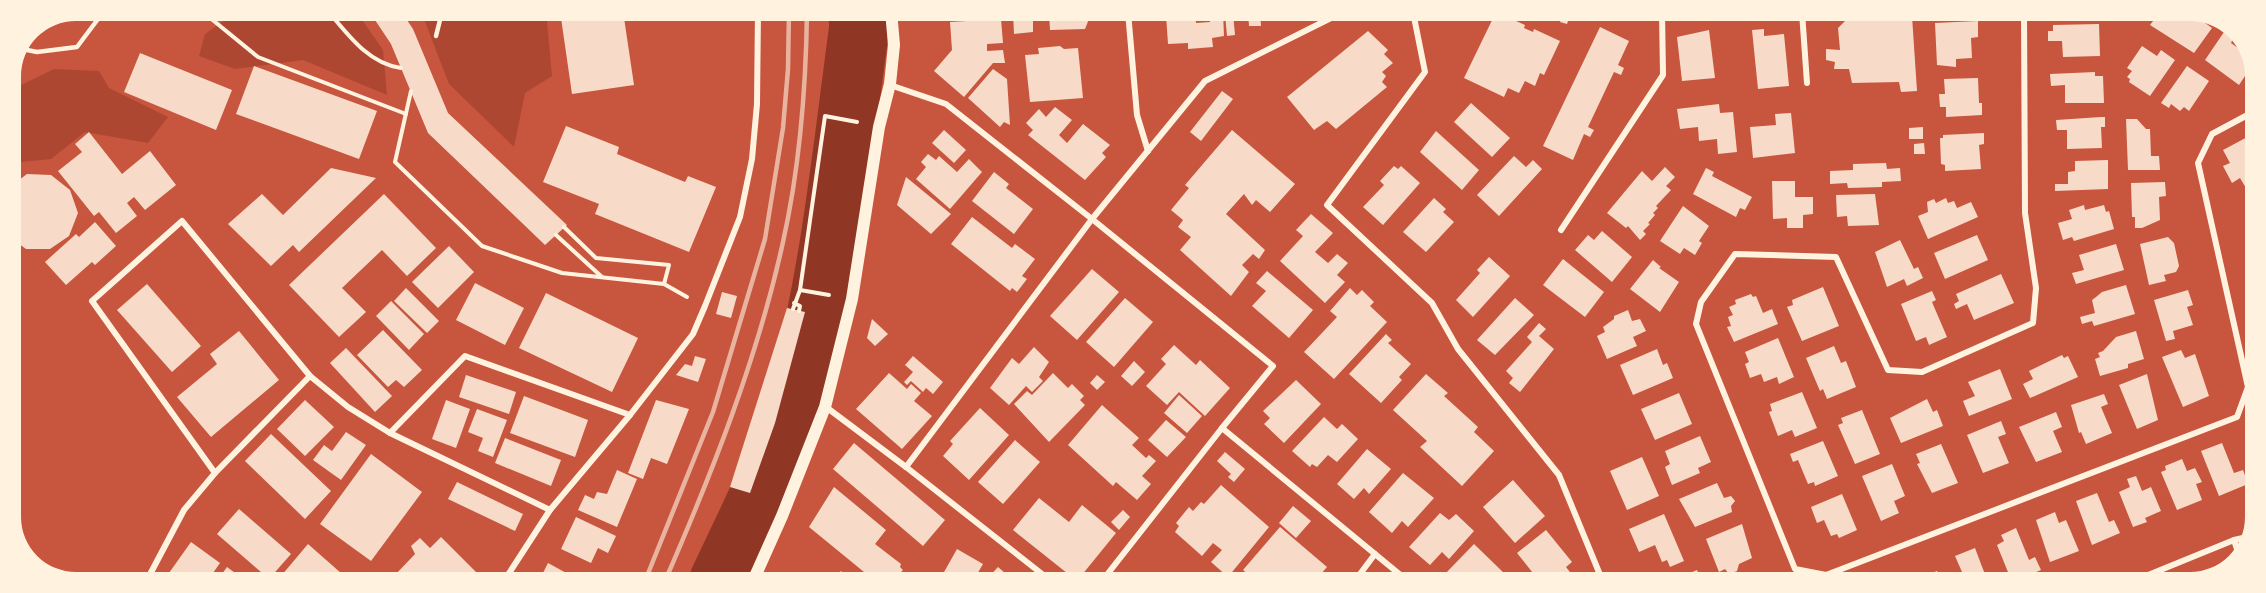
<svg xmlns="http://www.w3.org/2000/svg" width="2266" height="593" font-family="Lato,sans-serif">
	<style>
		.green { fill: #ae4732 }
		.lines { fill: none; stroke-linecap: round; stroke-linejoin: round }
		.river { stroke: #8f3625; stroke-width: 60 }
		.building { fill: #f7dbc8 }
		.path { stroke: #fff3e0; stroke-width: 4 }
		.service { stroke: #fff3e0; stroke-width: 4.5 }
		.minor { stroke: #fff3e0; stroke-width: 6 }
		.secondary { stroke: #fff3e0; stroke-width: 12 }
		.rail { stroke: #e9b49f; stroke-width: 4.5 }
	</style>
	<rect width="100%" height="100%" fill="#c8553d"/>
	<g class="green">
		<path d="M238,11H356L383,50L387,95L303,60L235,69L199,56L205,34Z"/>
		<path d="M418,11H546L552,76L525,93L514,147L449,84L424,19Z"/>
		<path d="M54,69L99,71L109,88L168,117L148,143L85,132L51,159L21,162L11,175V90Z"/>
	</g>
	<g class="lines">
		<path class="river" d="M719,581C749,517 783,452 801,384C831,268 843,148 859,29V11"/>
	</g>
	<g class="building">
		<path d="M369,11H401L413,29L448,113L567,225L545,245L428,133L391,44Z"/>
		<path d="M560,11H623L634,85L572,94Z"/>
		<path d="M933,11H964V13L933,15Z"/>
		<path d="M1013,11H1033V32L1014,34Z"/>
		<path d="M1049,11L1096,12V19H1089L1085,29L1050,30Z"/>
		<path d="M1184,12H1195L1196,23L1210,22L1209,12H1223L1224,36L1212,38L1213,47L1188,49V43L1168,44L1166,15Z"/>
		<path d="M1248,12H1260L1261,26H1249Z"/>
		<path d="M1496,12L1525,25L1524,28L1533,32L1534,29L1560,41L1544,75L1540,73L1535,86L1525,81L1519,93L1508,88L1504,97L1464,78Z"/>
		<path d="M1563,12H1571L1567,24L1560,22Z"/>
		<path d="M1874,12H1908L1912,16L1917,91L1901,92L1899,82L1852,83L1849,69H1834L1835,62L1826,60V49L1840,50L1838,28L1852,14Z"/>
		<path d="M1233,13L1235,35L1227,36L1225,14Z"/>
		<path d="M2159,13H2183L2194,21L2197,17L2212,28L2194,53L2150,25Z"/>
		<path d="M1001,19L1003,43L987,44V51L1003,50L1005,63H993L964,97L934,71L952,50L950,22Z"/>
		<path d="M1978,21V37L1971,38L1972,58L1956,59V67L1937,65L1935,23Z"/>
		<path d="M2099,24L2100,56L2063,57L2062,41H2048V31H2053V25Z"/>
		<path d="M1600,27L1629,41L1618,65L1624,68L1621,75L1614,72L1588,127L1594,130L1590,137L1584,134L1573,160L1543,146Z"/>
		<path d="M1764,29V36L1784,34L1789,86L1758,89L1752,30Z"/>
		<path d="M1709,30L1715,78L1682,81L1677,37Z"/>
		<path d="M1368,31L1388,50L1384,54L1393,63L1382,72L1386,76L1382,82L1387,87L1336,129L1327,121L1314,130L1287,97Z"/>
		<path d="M2224,32L2233,39L2231,43L2249,56L2255,71L2251,76L2247,73L2239,85L2205,60Z"/>
		<path d="M1060,46L1064,49L1078,48L1083,98L1030,102L1025,55L1039,54L1038,48Z"/>
		<path d="M2142,46L2157,56L2161,50L2175,60L2150,96L2129,82L2130,79L2127,77L2132,71L2127,68Z"/>
		<path d="M140,53L232,90L216,130L124,92Z"/>
		<path d="M254,66L377,111L359,159L236,114Z"/>
		<path d="M2187,66L2209,81L2189,111L2184,107L2180,111L2171,104L2169,108L2161,103Z"/>
		<path d="M993,69L1007,79L1010,125L1004,122L1000,127L968,98Z"/>
		<path d="M2095,72V76H2103L2104,103H2065V85L2051,86L2050,74Z"/>
		<path d="M1978,78L1979,103H1982V115L1946,117V107H1940L1939,94H1945L1944,79Z"/>
		<path d="M1222,91L1233,99L1201,141L1190,132Z"/>
		<path d="M1471,103L1510,138L1492,157L1454,122Z"/>
		<path d="M1719,104L1720,113L1733,112L1737,152L1718,154L1717,139L1699,141L1698,127L1680,129L1677,109Z"/>
		<path d="M1055,107L1072,120L1059,135L1067,143L1083,124L1110,145L1102,153L1106,157L1085,180L1028,135L1033,130L1026,123L1039,109L1046,117Z"/>
		<path d="M1791,113L1795,153L1753,158L1750,127L1776,125L1775,114Z"/>
		<path d="M2101,117H2105V127H2101L2102,148L2067,149V130H2057L2056,120Z"/>
		<path d="M2126,119H2137L2146,129H2150L2151,156H2159L2160,170H2128Z"/>
		<path d="M566,126L619,147L617,154L685,182L688,176L716,187L689,252L595,214L599,204L543,182Z"/>
		<path d="M1923,127V139H1909V128Z"/>
		<path d="M944,130L966,150L954,163L932,143Z"/>
		<path d="M1232,130L1295,184L1270,212L1256,200L1252,205L1244,194L1226,214L1265,250L1259,259L1253,254L1242,265L1249,272L1231,296L1180,250L1191,237L1178,227L1183,220L1171,210L1189,188L1185,185Z"/>
		<path d="M1436,131L1479,170L1462,190L1420,152Z"/>
		<path d="M89,132L122,174L150,151L176,185L145,210L134,197L127,203L137,216L116,233L99,212L94,216L58,171L82,152L75,144Z"/>
		<path d="M1984,133V144L1979,145L1981,169L1945,171V165L1941,164L1940,138H1943V135Z"/>
		<path d="M2253,134L2255,190L2249,193L2240,178L2232,183L2223,166L2230,163L2223,150Z"/>
		<path d="M1924,143L1925,154H1914V144Z"/>
		<path d="M928,154L936,160L939,156L957,172L969,159L982,172L950,209L916,179L926,167L921,162Z"/>
		<path d="M1514,156L1526,167L1533,160L1542,169L1499,216L1477,195Z"/>
		<path d="M2108,160V189L2055,191V184H2068V172L2075,171V161Z"/>
		<path d="M1886,163L1887,169L1900,168L1901,181L1882,182V187L1848,188L1847,183L1830,184V171L1853,170V164Z"/>
		<path d="M1394,166L1398,169L1401,166L1420,183L1383,225L1363,207L1384,185L1380,181Z"/>
		<path d="M1665,167L1675,177L1666,186L1671,190L1656,206L1658,208L1653,213L1655,215L1648,223L1650,224L1643,231L1646,234L1640,240L1628,226L1626,228L1607,213L1642,171L1652,181Z"/>
		<path d="M331,168L376,178L299,252L293,245L271,266L228,224L262,194L283,215Z"/>
		<path d="M1706,168L1714,172L1712,176L1752,197L1745,210L1740,208L1736,217L1693,194Z"/>
		<path d="M994,172L1009,184L1006,188L1033,209L1014,234L972,201Z"/>
		<path d="M27,174L51,175L70,190L78,213L69,236L50,249H26L11,238V186Z"/>
		<path d="M906,177L951,214L931,234L897,205Z"/>
		<path d="M1772,181H1795V197H1813V214L1803,215V228H1787V218L1773,219Z"/>
		<path d="M2165,182L2166,196L2159,197L2160,220L2142,228H2135V217H2132L2131,183Z"/>
		<path d="M384,194L436,248L407,276L382,250L342,288L366,312L339,337L289,285Z"/>
		<path d="M1875,194L1879,225L1848,226L1847,216L1837,217L1836,195Z"/>
		<path d="M1434,198L1446,209L1443,212L1454,222L1426,252L1403,232Z"/>
		<path d="M1946,198L1948,203L1954,201L1957,208L1971,202L1978,217L1928,239L1918,216L1928,212L1927,202L1934,199L1936,203Z"/>
		<path d="M2084,205L2085,210L2104,205L2106,212L2109,211L2114,229L2074,241L2072,237L2063,240L2058,223L2072,219L2069,210Z"/>
		<path d="M1683,206L1709,226L1699,241L1702,243L1695,255L1684,248L1680,254L1660,241Z"/>
		<path d="M1311,214L1333,233L1315,252L1328,263L1337,254L1348,263L1337,275L1345,282L1325,303L1280,261L1303,236L1296,230Z"/>
		<path d="M972,217L1012,248L1015,244L1035,259L1022,276L1027,279L1017,292L1012,288L1010,291L951,244Z"/>
		<path d="M95,222L116,246L95,265L92,262L66,285L45,262L76,234L79,237Z"/>
		<path d="M2255,226V239L2248,241L2245,229Z"/>
		<path d="M1602,231L1632,257L1612,282L1575,250L1588,235L1594,240Z"/>
		<path d="M1977,235L1988,260L1945,279L1934,253Z"/>
		<path d="M2168,237L2174,243L2179,266L2176,272L2164,275L2166,281L2149,285L2140,244Z"/>
		<path d="M1900,240L1914,269L1918,267L1923,278L1907,286L1904,279L1887,287L1875,252Z"/>
		<path d="M2116,244L2124,270L2076,284L2072,273L2084,270L2079,255Z"/>
		<path d="M449,246L474,272L438,308L412,282Z"/>
		<path d="M2255,256L2254,273L2250,274L2246,259Z"/>
		<path d="M1489,257L1510,276L1473,317L1456,300L1480,273L1477,270Z"/>
		<path d="M1563,259L1604,292L1585,317L1543,285Z"/>
		<path d="M1653,260L1661,267L1659,268L1679,282L1660,312L1630,289Z"/>
		<path d="M1092,269L1119,292L1077,340L1050,316Z"/>
		<path d="M1267,271L1313,310L1289,338L1252,306L1266,291L1256,283Z"/>
		<path d="M2001,274L2014,303L1974,320L1967,304L1956,309L1954,304L1959,301L1956,294Z"/>
		<path d="M475,283L524,308L505,345L456,320Z"/>
		<path d="M147,284L201,346L172,372L117,310Z"/>
		<path d="M2126,285L2135,314L2094,326L2092,321L2082,324L2080,317L2095,313L2092,300L2096,297L2102,292Z"/>
		<path d="M1823,287L1839,326L1802,341L1787,307L1793,305L1792,300Z"/>
		<path d="M406,288L439,321L427,333L394,301Z"/>
		<path d="M1350,288L1357,295L1362,290L1374,302L1370,306L1387,322L1334,379L1304,352L1337,317L1330,311Z"/>
		<path d="M2188,290L2193,305L2187,307L2193,325L2173,331L2175,339L2166,341L2154,300Z"/>
		<path d="M1932,291L1936,300L1932,302L1947,337L1929,345L1926,337L1916,341L1901,304Z"/>
		<path d="M722,292L737,296L731,318L716,314Z"/>
		<path d="M546,293L638,338L612,392L519,348Z"/>
		<path d="M1751,294L1753,297L1756,296L1763,313L1772,309L1778,324L1734,342L1727,327L1731,326L1728,317L1733,315L1729,307L1736,304L1735,300Z"/>
		<path d="M1125,298L1153,322L1114,367L1086,342Z"/>
		<path d="M1515,298L1534,315L1495,355L1477,340Z"/>
		<path d="M391,301L424,334L409,350L376,316Z"/>
		<path d="M787,308L805,312L775,423L750,493L730,487Z"/>
		<path d="M1628,310L1632,321L1640,319L1646,331L1633,337L1637,346L1607,359L1597,336L1605,332L1603,327L1614,319V316Z"/>
		<path d="M872,319L888,334L875,346L867,338Z"/>
		<path d="M1539,323L1546,329L1539,336L1554,349L1520,392L1509,383L1513,378L1506,371L1532,342L1527,337Z"/>
		<path d="M383,330L422,370L404,387L396,380L388,387L357,355Z"/>
		<path d="M239,331L279,380L211,437L177,397L217,364L210,354Z"/>
		<path d="M2136,331L2144,359L2128,364V368L2100,376L2095,359L2100,357L2098,353L2103,351L2116,337Z"/>
		<path d="M1386,334L1392,340L1388,343L1411,364L1399,377L1402,380L1381,403L1349,374Z"/>
		<path d="M1778,338L1794,377L1779,384L1777,377L1764,382L1761,374L1750,378L1745,364L1749,362L1745,352Z"/>
		<path d="M1174,345L1196,365L1200,360L1230,388L1205,416L1179,392L1167,405L1146,386L1166,364L1161,359Z"/>
		<path d="M1834,346L1841,363L1846,361L1856,387L1827,399L1823,389L1820,391L1806,358Z"/>
		<path d="M1034,347L1049,362L1039,377L1043,381L1032,392L1026,386L1009,405L990,388L1012,358L1019,364Z"/>
		<path d="M346,348L392,396L375,412L330,363Z"/>
		<path d="M1657,349L1663,365L1667,363L1673,378L1633,395L1620,365Z"/>
		<path d="M2181,350L2185,358L2195,354L2209,396L2183,407L2162,357Z"/>
		<path d="M2062,355L2064,358L2068,356L2078,377L2030,398L2023,384L2033,379L2029,371Z"/>
		<path d="M695,356L706,359L698,382L676,375L685,364L692,366Z"/>
		<path d="M913,356L943,382L933,394L926,388L923,392L911,381L907,385L904,382L913,372L905,365Z"/>
		<path d="M1134,361L1145,372L1132,386L1121,376Z"/>
		<path d="M2000,369L2012,399L1969,416L1963,401L1975,396L1968,382Z"/>
		<path d="M889,373L907,389L911,384L921,393L914,401L932,416L902,449L856,409Z"/>
		<path d="M1053,373L1068,388L1072,384L1084,396L1080,400L1085,405L1049,442L1014,404L1027,391L1032,395Z"/>
		<path d="M1426,374L1448,393L1444,396L1478,427L1474,432L1494,451L1462,486L1420,447L1427,441L1393,410Z"/>
		<path d="M2147,374L2158,420L2137,429L2119,385Z"/>
		<path d="M466,375L516,392L509,414L459,397Z"/>
		<path d="M1097,375L1105,382L1097,390L1090,383Z"/>
		<path d="M1296,380L1321,404L1284,443L1264,424L1270,418L1263,411Z"/>
		<path d="M1802,392L1817,428L1795,437L1792,430L1778,436L1769,412L1772,411L1770,404Z"/>
		<path d="M1679,393L1692,424L1655,440L1641,409Z"/>
		<path d="M2104,394L2108,404L2101,407L2112,433L2086,444L2081,432L2079,433L2071,405Z"/>
		<path d="M1179,395L1202,416L1187,433L1164,413Z"/>
		<path d="M524,396L588,420L575,457L510,433Z"/>
		<path d="M1927,399L1933,412L1937,410L1943,426L1901,443L1890,418Z"/>
		<path d="M305,400L334,427L305,456L277,429Z"/>
		<path d="M446,400L470,409L456,448L432,439Z"/>
		<path d="M656,400L689,409L667,464L651,458L643,479L628,473Z"/>
		<path d="M1102,405L1139,438L1132,445L1146,458L1149,455L1156,461L1142,476L1151,484L1137,500L1116,482L1113,486L1068,445Z"/>
		<path d="M980,408L1009,435L969,480L943,456L953,444L950,441Z"/>
		<path d="M477,409L507,420L493,457L478,451L483,438L468,432Z"/>
		<path d="M1862,410L1880,454L1855,464L1838,425L1843,423L1841,418Z"/>
		<path d="M2056,412L2062,427L2053,431L2062,452L2036,462L2019,427Z"/>
		<path d="M1324,417L1337,429L1342,424L1358,439L1337,462L1328,455L1317,467L1312,464L1310,467L1292,451Z"/>
		<path d="M1166,420L1186,437L1167,457L1148,440Z"/>
		<path d="M2001,421L2006,434L1998,437L2009,463L1983,473L1967,435Z"/>
		<path d="M346,432L366,445L341,480L313,460L324,445L332,451Z"/>
		<path d="M271,434L331,491L305,519L245,461Z"/>
		<path d="M1700,436L1711,462L1698,468L1700,473L1672,485L1665,467L1670,464L1665,451Z"/>
		<path d="M505,438L561,460L551,486L495,463Z"/>
		<path d="M1015,440L1040,462L1003,504L978,482Z"/>
		<path d="M1823,441L1838,476L1815,486L1814,482L1808,484L1798,460L1793,462L1790,454Z"/>
		<path d="M854,443L945,520L923,546L833,469Z"/>
		<path d="M2222,443L2234,473L2243,470L2248,484L2219,496L2201,451Z"/>
		<path d="M1941,444L1958,483L1932,493L1917,464L1920,463L1916,454Z"/>
		<path d="M1367,449L1391,469L1369,494L1364,488L1354,499L1337,484Z"/>
		<path d="M1225,452L1245,469L1234,482L1228,477L1231,474L1217,461Z"/>
		<path d="M371,454L422,492L371,561L320,524Z"/>
		<path d="M1642,457L1659,496L1627,510L1610,471Z"/>
		<path d="M2182,459L2187,471L2195,468L2202,482L2196,484L2202,500L2177,510L2161,472L2166,470L2165,466Z"/>
		<path d="M1892,464L1905,496L1894,501L1899,513L1881,521L1862,476Z"/>
		<path d="M617,470L637,479L617,527L578,510L585,495L594,499L597,492L607,494Z"/>
		<path d="M1403,473L1434,498L1408,527L1402,521L1392,533L1369,512Z"/>
		<path d="M2136,476L2142,491L2151,487L2161,511L2145,518L2147,522L2133,527L2119,492L2130,487L2127,479Z"/>
		<path d="M1513,480L1545,516L1515,543L1483,507Z"/>
		<path d="M457,482L523,514L515,531L448,499Z"/>
		<path d="M1717,483L1724,498L1731,496L1735,501L1731,506L1732,512L1695,527L1679,499Z"/>
		<path d="M1221,485L1269,527L1228,577L1211,562L1222,550L1213,543L1202,556L1175,532L1179,526L1176,523L1189,507L1193,511L1201,502L1204,504Z"/>
		<path d="M834,487L886,530L875,544L901,564L900,567L903,570L893,581H875L809,527Z"/>
		<path d="M2097,493L2109,522L2114,520L2120,533L2092,545L2076,501Z"/>
		<path d="M1842,494L1857,530L1839,538L1837,534L1831,536L1824,520L1817,523L1811,507Z"/>
		<path d="M1039,498L1069,522L1082,505L1116,533L1077,581L1013,530Z"/>
		<path d="M1293,506L1311,521L1296,538L1279,523Z"/>
		<path d="M239,509L291,554L269,579L217,534Z"/>
		<path d="M1123,510L1130,517L1119,530L1111,522Z"/>
		<path d="M2055,512L2059,523L2066,520L2079,551L2050,562L2036,520Z"/>
		<path d="M1440,513L1449,520L1456,514L1474,531L1449,559L1442,552L1430,565L1409,547Z"/>
		<path d="M1664,514L1684,561L1670,567L1667,560L1662,562L1655,545L1639,552L1629,529Z"/>
		<path d="M576,517L616,536L608,553L598,548L591,563L561,549Z"/>
		<path d="M1742,524L1752,558L1739,564L1737,571L1729,574L1725,569L1719,572L1706,539Z"/>
		<path d="M1280,527L1327,567L1314,582H1257L1243,570Z"/>
		<path d="M2016,528L2029,560L2035,557L2041,570L2012,582L1997,545L2004,541L2001,535Z"/>
		<path d="M1546,530L1572,562L1566,567L1573,576L1566,582H1540L1517,553Z"/>
		<path d="M441,537L477,573L469,581H403L396,574L415,554L411,546L420,538L430,548Z"/>
		<path d="M191,542L220,563L208,580H164Z"/>
		<path d="M308,544L350,581H286L281,576Z"/>
		<path d="M1474,544L1507,576L1501,582H1449L1443,576Z"/>
		<path d="M1975,548L1981,564L1988,582H1962L1959,574L1962,572L1955,556Z"/>
		<path d="M957,549L983,564L973,581H939Z"/>
		<path d="M548,563L581,581H539Z"/>
		<path d="M227,567L246,581H217Z"/>
		<path d="M998,567L1005,573L1014,581H985Z"/>
		<path d="M1697,570L1702,582H1675L1674,580Z"/>
		<path d="M841,571L853,581H833Z"/>
		<path d="M1937,571L1942,582H1909Z"/>
	</g>
	<g class="lines">
		<g class="path">
			<path d="M328,11C348,35 369,64 401,68"/>
			<path d="M209,17L258,57L406,114"/>
			<path d="M116,18L209,17L217,11"/>
			<path d="M411,91L395,162L482,246L562,273L664,284L687,297"/>
			<path d="M564,227L596,258L669,265L664,284"/>
			<path d="M556,235L602,277"/>
			<path d="M800,290L829,295"/>
			<path d="M794,303L800,306L799,311"/>
			<path d="M793,309L800,290L825,116L857,122"/>
		</g>
		<g class="service">
			<path d="M436,36L441,16L439,11"/>
			<path d="M22,49L37,52L77,47L98,19L99,11"/>
		</g>
		<g class="minor">
			<path d="M1128,12L1137,115L1148,151"/>
			<path d="M1413,12L1425,72L1327,205L1432,303L1458,349L1559,475L1603,582"/>
			<path d="M1802,12L1807,83"/>
			<path d="M2024,12L2025,213L2036,288L2033,323L1922,372L1888,370L1836,257L1735,254L1701,302L1696,324L1795,569L1826,575L2237,417L2248,387L2198,163L2212,134L2255,111"/>
			<path d="M890,85L946,104L1092,219L1273,366L1222,428L1409,582"/>
			<path d="M1561,230L1663,75L1662,12"/>
			<path d="M826,407L906,467L1051,581"/>
			<path d="M390,433L550,510"/>
			<path d="M906,467L1092,219L1205,81L1343,12"/>
			<path d="M215,473L310,376"/>
			<path d="M2234,540L2239,555"/>
			<path d="M147,580L184,510L215,473L92,301L182,221L310,376L348,407L390,433L465,356L630,415"/>
			<path d="M504,581L550,510L630,415L693,334L705,306L740,217L752,159L757,104L758,11"/>
			<path d="M1102,581L1222,428"/>
			<path d="M1354,582L1375,554"/>
			<path d="M2131,582L2234,540L2252,536"/>
		</g>
		<path class="secondary" d="M753,581L782,516L825,407L852,299L879,127L890,84L894,45L891,11"/>
		<g class="rail">
			<path d="M645,581L713,412L765,239L783,128L788,69L789,11"/>
			<path d="M665,581C712,473 758,357 783,242C800,166 806,88 807,11"/>
		</g>
	</g>
	<path d="M0 0H2266V593H0ZM76 21H2190A55 55 0 0 1 2245 76V517A55 55 0 0 1 2190 572H76A55 55 0 0 1 21 517V76A55 55 0 0 1 76 21Z" fill="#fff3e0" fill-rule="evenodd"/>
</svg>
